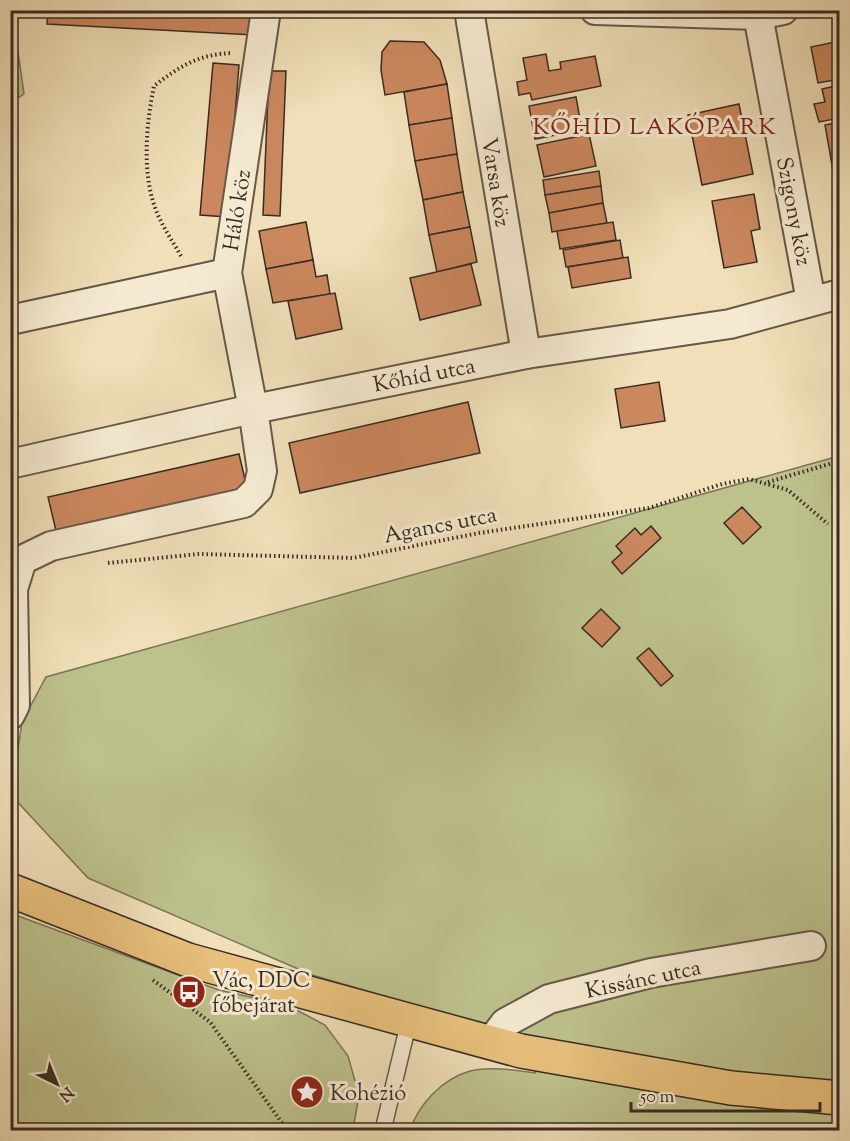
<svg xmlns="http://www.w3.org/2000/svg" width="850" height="1141" font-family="'Sorts Mill Goudy',serif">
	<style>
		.green { fill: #bdc18c; stroke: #7a7658; stroke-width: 1.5 }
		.building { fill: #cb875e; stroke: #382b24; stroke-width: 1.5 }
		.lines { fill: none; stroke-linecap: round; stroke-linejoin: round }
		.service-casing { stroke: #665849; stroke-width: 18 }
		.minor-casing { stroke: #665849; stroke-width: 32 }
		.primary-casing { stroke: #382b24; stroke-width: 36 }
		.path { stroke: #382b24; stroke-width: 4; stroke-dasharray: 1.5 3; stroke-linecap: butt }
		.service { stroke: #f5ead1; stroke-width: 15 }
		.minor { stroke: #f5ead1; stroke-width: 28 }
		.primary { stroke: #e8c07c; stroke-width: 33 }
		.labels { text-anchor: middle; stroke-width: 6; stroke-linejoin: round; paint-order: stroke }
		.street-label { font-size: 22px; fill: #382b24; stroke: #f5ead1 }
		.poi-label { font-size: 22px; fill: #382b24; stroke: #f5ead1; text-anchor: start }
		.neighbourhood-label { font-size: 24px; letter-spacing: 1.5px; fill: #7a1f14; stroke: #f5ead1 }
	</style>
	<rect width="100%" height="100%" fill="#f0dfb8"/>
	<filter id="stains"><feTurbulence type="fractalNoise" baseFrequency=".00333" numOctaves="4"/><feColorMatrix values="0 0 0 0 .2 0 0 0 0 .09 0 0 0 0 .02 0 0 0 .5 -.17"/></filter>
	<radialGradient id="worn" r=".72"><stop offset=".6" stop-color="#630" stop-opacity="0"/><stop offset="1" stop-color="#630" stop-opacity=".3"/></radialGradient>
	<g class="green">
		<path d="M12,10L24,94L11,103L10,11Z"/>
		<path d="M839,456V1130H410C419,1104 442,1079 470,1071C491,1066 515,1070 535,1073L540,1041L312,975L88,878L11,795L22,722L46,677Z"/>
		<path d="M10,913L219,990L287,1005L325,1025L348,1056L359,1095L353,1130H11Z"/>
	</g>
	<g class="building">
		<path d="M48,10L255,12L254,35L47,24Z"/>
		<path d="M390,41L424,42L440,60L447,84L385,95L381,70L382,52Z"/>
		<path d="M840,41V79L818,83L811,47Z"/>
		<path d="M546,54L549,71L561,69L560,62L595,56L601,86L532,100L530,93L519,95L517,82L527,80L523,58Z"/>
		<path d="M213,63L239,65L227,217L200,215Z"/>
		<path d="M269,71H286L280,216L263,215Z"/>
		<path d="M447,84L452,118L409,125L404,92Z"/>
		<path d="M840,85V118L819,122L814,104L825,102L822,89Z"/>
		<path d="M576,97L582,130L535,139L529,106Z"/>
		<path d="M739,104L753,174L702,185L688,115Z"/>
		<path d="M452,118L457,154L415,161L409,125Z"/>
		<path d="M840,122V158L831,159L825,125Z"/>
		<path d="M589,134L596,166L544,177L537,145Z"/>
		<path d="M457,154L463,192L423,200L415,161Z"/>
		<path d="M840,158V195L837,196L831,159Z"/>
		<path d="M599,171L601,186L545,195L543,180Z"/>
		<path d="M601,186L603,203L549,213L545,195Z"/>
		<path d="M463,192L470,227L429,235L423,200Z"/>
		<path d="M754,194L760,229L751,231L757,262L724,268L712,201Z"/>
		<path d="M603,203L607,223L552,232L549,213Z"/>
		<path d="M306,222L313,260L266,269L259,231Z"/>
		<path d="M613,222L616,240L560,249L557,231Z"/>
		<path d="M470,227L477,262L437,272L429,235Z"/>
		<path d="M620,240L623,258L566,267L563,250Z"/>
		<path d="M628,257L631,278L572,288L568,267Z"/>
		<path d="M313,260L316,277L327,275L330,294L273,303L266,269Z"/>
		<path d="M471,264L481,305L420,320L410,278Z"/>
		<path d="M335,293L342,329L296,339L288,301Z"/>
		<path d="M10,378L18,414L10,415Z"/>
		<path d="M659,382L665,421L621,428L615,389Z"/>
		<path d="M468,402L480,453L300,493L289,443Z"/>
		<path d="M239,454L248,492L57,535L48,497Z"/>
		<path d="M742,507L761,527L743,544L724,523Z"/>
		<path d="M651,526L661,538L622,574L612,562L622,553L616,546L635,528L641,535Z"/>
		<path d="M601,609L620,628L602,647L582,628Z"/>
		<path d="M649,648L673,676L661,686L637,658Z"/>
	</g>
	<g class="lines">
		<g class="service-casing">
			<path id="service" d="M383,1130L409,1021"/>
		</g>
		<g class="minor-casing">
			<g id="minor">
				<path d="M469,10L526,354"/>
				<path d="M595,10L758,15L783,10"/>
				<path d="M758,15L811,301"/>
				<path d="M10,320L227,273"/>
				<path d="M10,464L239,412L526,354L730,324L840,294"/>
				<path d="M10,715L15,705L13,589L22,560L51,546L244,503L258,489L262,471L253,409L227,273L266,10"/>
				<path d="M490,1043L505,1023L549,999L651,973L811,946"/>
			</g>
		</g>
		<g class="primary-casing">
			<path id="primary" d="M10,890L188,960L521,1051L731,1088L840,1098"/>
		</g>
		<g class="path">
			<path d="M181,256C173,242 164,229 158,215C141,177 146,125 154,86C180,66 199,54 233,53"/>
			<path d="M768,482L840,461"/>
			<path d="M108,563L199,554L353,558L479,533L649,508L722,484L749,479L788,490L828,524"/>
			<path d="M153,980L210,1022L287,1130"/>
		</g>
		<use href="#service" class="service"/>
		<use href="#minor" class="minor"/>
		<use href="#primary" class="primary"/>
	</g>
	<defs>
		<g id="bus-disc" transform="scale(1.725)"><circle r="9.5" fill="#8f2418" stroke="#f5ead1"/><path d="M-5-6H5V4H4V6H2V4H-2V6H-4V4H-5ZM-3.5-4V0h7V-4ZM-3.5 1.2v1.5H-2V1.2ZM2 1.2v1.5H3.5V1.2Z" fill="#fff"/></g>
		<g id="sight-disc" transform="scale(1.725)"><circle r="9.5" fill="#8f2418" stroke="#f5ead1"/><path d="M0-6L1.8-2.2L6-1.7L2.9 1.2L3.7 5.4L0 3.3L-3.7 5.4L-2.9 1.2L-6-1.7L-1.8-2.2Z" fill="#fff"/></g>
	</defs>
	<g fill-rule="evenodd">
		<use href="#bus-disc" x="189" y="992"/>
		<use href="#sight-disc" x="307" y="1092"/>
	</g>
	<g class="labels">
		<g class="street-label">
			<text transform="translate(497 182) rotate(81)" y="8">Varsa köz</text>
			<text transform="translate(236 210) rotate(-81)" y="8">Háló köz</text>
			<text transform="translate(795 211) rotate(79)" y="8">Szigony köz</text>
			<text transform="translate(424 374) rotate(-11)" y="8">Kőhíd utca</text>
			<text transform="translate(440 524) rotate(-11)" y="8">Agancs utca</text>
			<text transform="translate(643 978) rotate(-12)" y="8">Kissánc utca</text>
		</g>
		<g class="poi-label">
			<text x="212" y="987">Vác, DDC<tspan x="212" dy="25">főbejárat</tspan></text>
			<text x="330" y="1100">Kohézió</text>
		</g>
		<g class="neighbourhood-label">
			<text x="655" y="134">KŐHÍD LAKÓPARK</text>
		</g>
	</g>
	<rect width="850" height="1141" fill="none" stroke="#f0dfb8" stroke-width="36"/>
	<rect x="12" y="12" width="826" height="1117" fill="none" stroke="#382b24" stroke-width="3"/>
	<rect x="18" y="18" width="814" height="1105" fill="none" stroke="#382b24" stroke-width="1.5"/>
	<g transform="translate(57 1084) rotate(137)" stroke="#f5ead1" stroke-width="4.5" paint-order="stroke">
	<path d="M0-4.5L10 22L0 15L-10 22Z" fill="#382b24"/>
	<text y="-9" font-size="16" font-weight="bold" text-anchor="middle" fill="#382b24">N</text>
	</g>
	<path d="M631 1102v9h189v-9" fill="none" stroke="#382b24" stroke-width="3"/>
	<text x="640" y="1102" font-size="18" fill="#382b24" stroke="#f5ead1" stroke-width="4.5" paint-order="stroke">50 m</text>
	<rect width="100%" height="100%" filter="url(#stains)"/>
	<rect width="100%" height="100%" fill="url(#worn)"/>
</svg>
